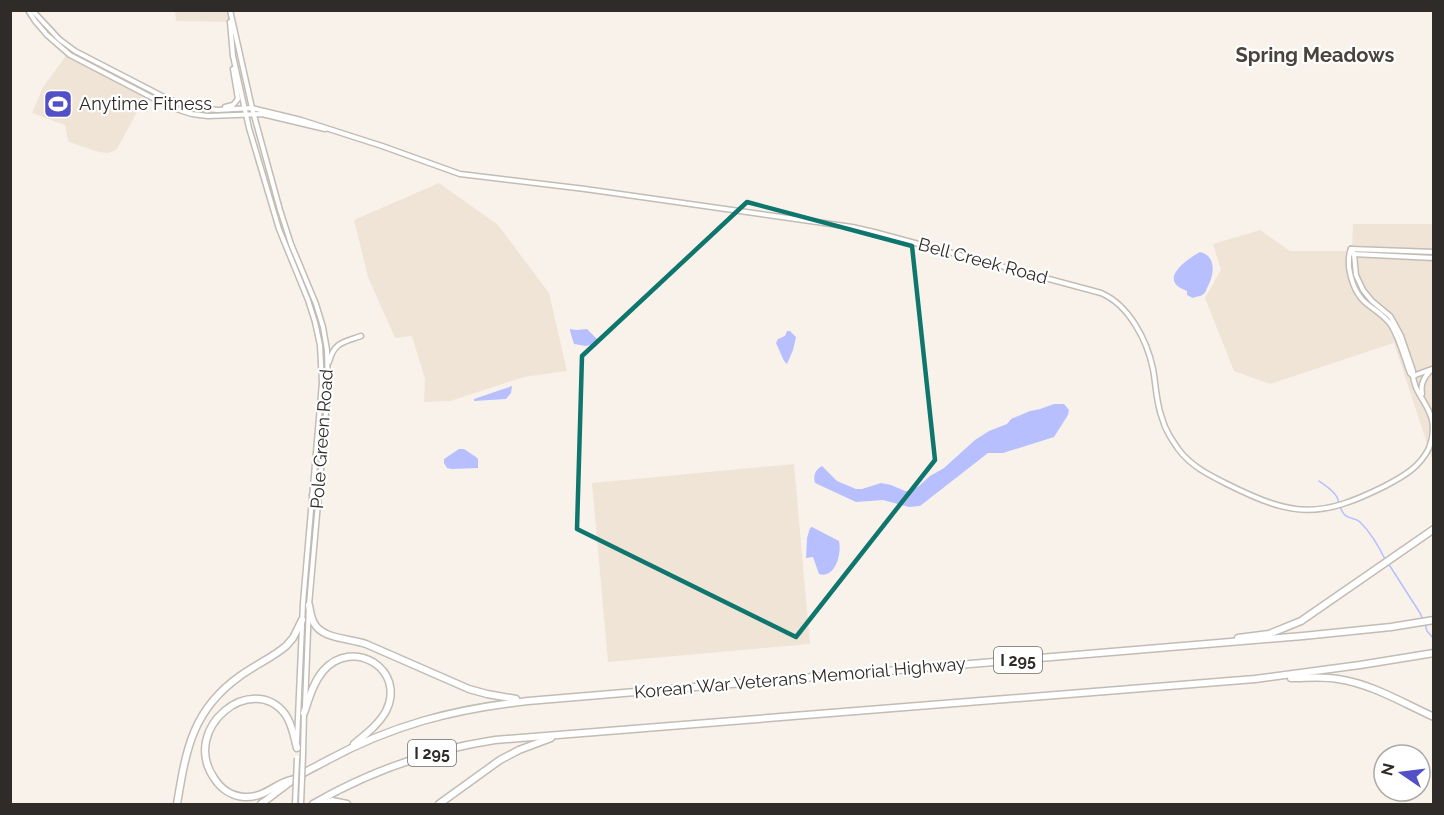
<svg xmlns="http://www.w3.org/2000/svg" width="1444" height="815" font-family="Raleway,sans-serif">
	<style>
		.built { fill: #f0e4d7 }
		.water { fill: #b7bffe }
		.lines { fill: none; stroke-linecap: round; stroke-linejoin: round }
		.stream { stroke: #b7bffe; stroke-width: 1.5 }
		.secondary-casing { stroke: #c2bcb5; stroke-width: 7 }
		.highway-casing { stroke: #c2bcb5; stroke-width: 9 }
		.secondary { stroke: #fff; stroke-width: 4 }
		.highway { stroke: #fff; stroke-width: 6 }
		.secondary-bridge-casing { stroke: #c2bcb5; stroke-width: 7; stroke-linecap: butt }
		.secondary-bridge { stroke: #fff; stroke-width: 4 }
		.marked { fill: none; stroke: #0f766e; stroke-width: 4.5; stroke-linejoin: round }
		.labels { text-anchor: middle; stroke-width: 4.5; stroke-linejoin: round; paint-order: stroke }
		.shield { fill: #fff; stroke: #6d6b69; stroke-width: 1.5 }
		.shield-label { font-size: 16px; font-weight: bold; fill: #2e2b29 }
		.poi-label { font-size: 18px; fill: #2e2b29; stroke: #fff; text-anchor: start }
		.street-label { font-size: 18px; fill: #2e2b29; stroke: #fff }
		.neighbourhood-label { font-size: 20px; font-weight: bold; fill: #48433d; stroke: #fff }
	</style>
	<rect width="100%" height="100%" fill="#f9f2eb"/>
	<g class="built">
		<path d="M175,11H229L231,22L176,21Z"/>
		<path d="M68,53L146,95L117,149L114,151L108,153L99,152L69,142L68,140L65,125L32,113L43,87Z"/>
		<path d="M439,183L498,225L549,293L567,371L524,377L450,401L424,402L425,379L412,336L395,338L368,277L354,220Z"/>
		<path d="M1353,224H1433V459L1431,456L1394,343L1270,384L1234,371L1205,298L1221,270L1213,244L1260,230L1290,251H1352Z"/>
		<path d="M794,464L810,644L608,662L592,483Z"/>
	</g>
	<g class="water">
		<path d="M1200,252C1217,256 1214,275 1208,286C1206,290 1206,293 1202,295C1202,296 1193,297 1193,298L1187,295V291C1183,289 1177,287 1175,283C1168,272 1192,256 1200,252Z"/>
		<path d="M570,329L576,330L587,329L600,342L586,346L574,344L570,331Z"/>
		<path d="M787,331H790L796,337L793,350L787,364L784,361L776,343L778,339L785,336Z"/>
		<path d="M512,386L511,393L506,399L474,401V399Z"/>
		<path d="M1054,404H1064L1069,410L1068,415L1054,437L1003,453H988L920,506L909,507L883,500L856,502L815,483C813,476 815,470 822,466L837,481L856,489H862L881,483L891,485L905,491H910L919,486L930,476L944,468L975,440L989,431L1007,424L1011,419L1030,411L1040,409Z"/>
		<path d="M459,449H464L476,457L478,459V468L452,469L447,468L444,463V459Z"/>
		<path d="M812,527L839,541C842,554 835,579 819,574L813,557L806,558L807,538L810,528Z"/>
	</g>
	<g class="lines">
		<g class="stream">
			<path d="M1319,481C1325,485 1333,490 1337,497C1339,502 1340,510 1344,514C1349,520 1356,517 1361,523C1371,533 1379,547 1385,559"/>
			<path d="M1388,563L1420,613L1423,620"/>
			<path d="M1425,624L1427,631L1434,639"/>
		</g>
		<g class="secondary-casing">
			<g id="secondary">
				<path d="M28,10L35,21L47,35L70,55L170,107L192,114L208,116L262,114L325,129"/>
				<path d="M32,10L59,39L75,51L168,99L190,107L217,110L252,108L301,120L382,146L460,174L585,189L852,227L874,232L1101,293C1129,305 1147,340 1153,369C1156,385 1156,402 1162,418C1165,430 1172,440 1179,450C1191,466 1209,475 1227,484C1293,517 1319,519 1385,486C1404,476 1420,467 1429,448C1444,408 1411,399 1413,371L1401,336L1393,321L1390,316L1372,301L1363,290L1356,275L1354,254L1351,249"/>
				<path d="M230,10L252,108L280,210L291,244L316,304L323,327L327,350L328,390L309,605L305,706"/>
				<path d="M230,22L233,56L249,128L279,229L308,300L315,322L320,345L322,383L303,603L297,741"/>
				<path d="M225,107L233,105L238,99L233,69"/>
				<path d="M1351,249C1348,255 1349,260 1349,267C1351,281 1356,295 1367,304C1376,311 1385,316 1391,325C1400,340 1404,357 1410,373L1412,375"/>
				<path d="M1351,249L1434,252"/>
				<path d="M1353,254L1434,258"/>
				<path d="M329,362C334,342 344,342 361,336"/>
				<path d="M1413,376L1429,370"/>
				<path d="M1422,394C1420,383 1425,376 1432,369"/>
				<path d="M318,503L312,495L316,491L318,472"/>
				<path d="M303,754L304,713"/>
			</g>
		</g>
		<g class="highway-casing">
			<g id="highway">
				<path d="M309,605C310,611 311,618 314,623C322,639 349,638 366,644L469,689L487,694L516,699"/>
				<path d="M1238,638L1269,634L1301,621L1434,529"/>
				<path d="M1291,678C1307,678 1322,676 1338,679C1372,684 1403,703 1434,717"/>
				<path d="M304,713C309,699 313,683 323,671C353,636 407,670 386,711C379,724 366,734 354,744"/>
				<path d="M291,780C274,784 265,798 244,797C232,796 221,789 214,778C180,728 252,671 285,714C292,723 294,737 297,748"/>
				<path d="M177,804C186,750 192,710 240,676C255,665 272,658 286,646L293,638L302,620"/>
				<path d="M261,804C272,796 283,787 294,779C304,772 315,767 326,761C392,725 454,709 528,701L1303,636L1391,627L1434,620"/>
				<path d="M313,804C370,771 430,750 495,740L1255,679L1360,665L1434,653"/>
				<path d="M322,804L332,801L347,804"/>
				<path d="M439,804L500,760L519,750L551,738"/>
			</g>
		</g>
		<use href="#secondary" class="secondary"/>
		<use href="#highway" class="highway"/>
		<g class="secondary-bridge-casing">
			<g id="secondary-bridge">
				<path d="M295,804L297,758"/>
				<path d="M301,804L303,754"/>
			</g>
		</g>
		<use href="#secondary-bridge" class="secondary-bridge"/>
	</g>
	<path class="marked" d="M747,202L912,246L935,460L796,637L577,529L582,356Z"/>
	<defs>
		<g id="stadium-square" transform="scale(1.5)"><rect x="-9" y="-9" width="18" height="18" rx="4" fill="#5350c7" stroke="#fff"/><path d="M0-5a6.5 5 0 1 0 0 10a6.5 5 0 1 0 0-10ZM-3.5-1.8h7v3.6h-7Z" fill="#fff"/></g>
	</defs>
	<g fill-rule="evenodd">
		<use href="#stadium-square" x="58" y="104"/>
	</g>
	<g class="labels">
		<g class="shield">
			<rect x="994" y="647" width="48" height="26" rx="4.5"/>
			<rect x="408" y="740" width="48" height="26" rx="4.5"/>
		</g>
		<g class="shield-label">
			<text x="1018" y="666">I 295</text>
			<text x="432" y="759">I 295</text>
		</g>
		<g class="poi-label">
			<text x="79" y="110">Anytime Fitness</text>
		</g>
		<g class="street-label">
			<text transform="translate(983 261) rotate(15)" y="6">Bell Creek Road</text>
			<text transform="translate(322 439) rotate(-86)" y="6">Pole Green Road</text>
			<text transform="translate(800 678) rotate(-5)" y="6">Korean War Veterans Memorial Highway</text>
		</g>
		<g class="neighbourhood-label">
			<text x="1315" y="62">Spring Meadows</text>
		</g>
	</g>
	<rect width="1444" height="815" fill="none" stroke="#2e2b29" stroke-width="24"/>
	<g transform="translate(1402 773) rotate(284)"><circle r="28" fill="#ffffff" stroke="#abaaa9" stroke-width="1.5"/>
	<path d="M0-4.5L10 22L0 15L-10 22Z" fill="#5350c7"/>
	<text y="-9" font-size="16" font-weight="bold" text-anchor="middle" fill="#2e2b29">N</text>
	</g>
</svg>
